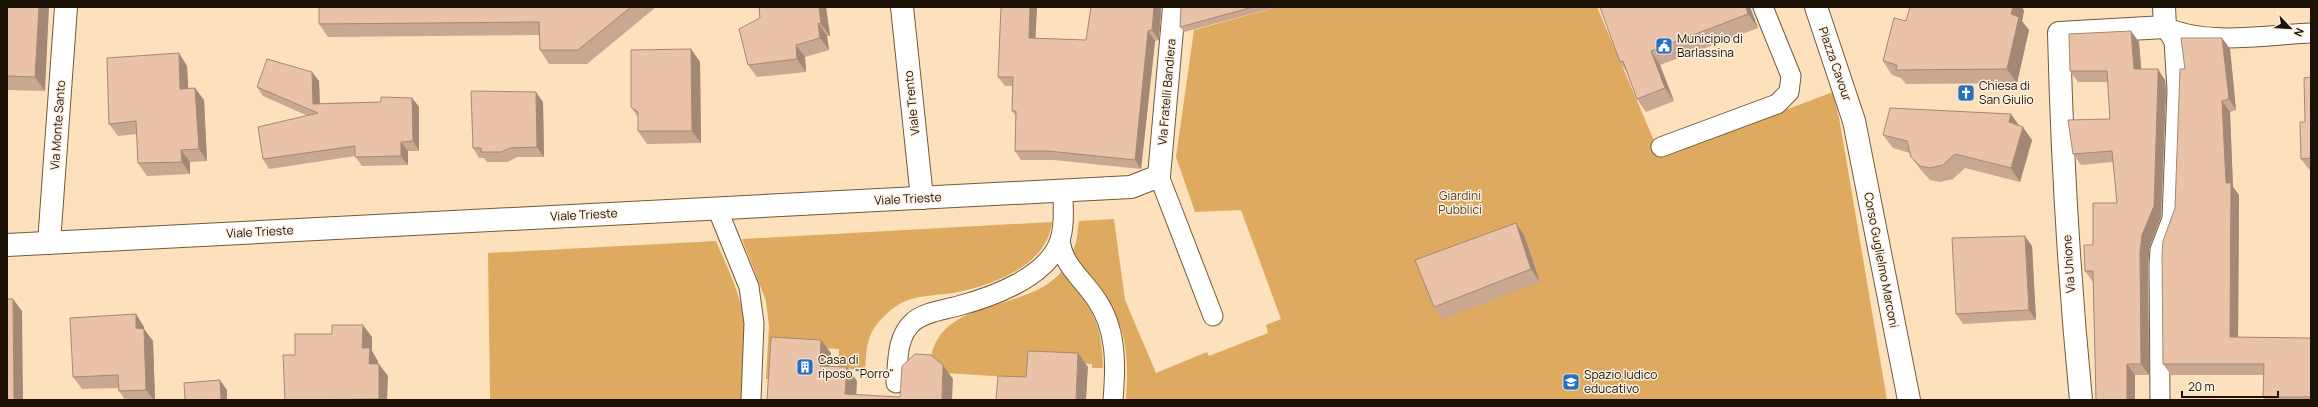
<svg xmlns="http://www.w3.org/2000/svg" width="2318" height="407" font-family="Manrope,sans-serif">
	<style>
		.green { fill: #ddaa60 }
		.lines { fill: none; stroke-linecap: round; stroke-linejoin: round }
		.lane-casing { stroke: #715a39; stroke-width: 21 }
		.street-casing { stroke: #715a39; stroke-width: 24 }
		.secondary-casing { stroke: #715a39; stroke-width: 24 }
		.lane { stroke: #fff; stroke-width: 19 }
		.street { stroke: #fff; stroke-width: 22 }
		.secondary { stroke: #fff; stroke-width: 22 }
		.wall { fill: #c9a790 }
		.shaded-wall { fill: #a48876 }
		.building { fill: #eac2a8; stroke: #a48876 }
		.labels { text-anchor: middle; stroke-width: 3; stroke-linejoin: round; paint-order: stroke }
		.poi-label { font-size: 12px; fill: #1c1205; stroke: #fcf1e2; text-anchor: start }
		.street-label { font-size: 12px; fill: #1c1205; stroke: #fcf1e2 }
		.park-label { font-size: 12px; fill: #543d1d; stroke: #fcf1e2 }
	</style>
	<rect width="100%" height="100%" fill="#fce1bc"/>
	<g class="green">
		<path d="M1277,7H1597L1661,157L1833,92L1840,123L1887,400H1126C1131,326 1118,310 1071,256L1076,243L1079,221L1114,219L1125,300L1156,373L1207,352L1209,356L1268,333L1266,325L1281,319L1241,210L1195,212L1176,157L1194,30Z"/>
		<path d="M1052,222C1047,266 994,284 958,292C939,296 915,294 898,305C888,311 876,323 871,334C866,344 866,358 865,370L838,368L839,349L775,346L773,379H766L769,326L766,301L742,239Z"/>
		<path d="M716,241C726,265 739,290 743,316C747,343 743,373 741,400H490L488,253Z"/>
		<path d="M1062,271C1091,308 1102,319 1103,368H1092V364L1030,360L1028,378L944,373L931,356C944,296 1028,313 1062,271Z"/>
	</g>
	<g class="lines">
		<g class="lane-casing">
			<g id="lane">
				<path d="M1661,147L1777,104L1789,92L1791,76L1763,7"/>
				<path d="M1159,176L1213,316"/>
				<path d="M717,208L749,287L754,323L751,400"/>
				<path d="M1060,240C1063,266 1083,279 1096,299C1117,329 1116,365 1113,400"/>
				<path d="M896,383C898,363 896,337 913,322C924,312 944,310 958,306C992,297 1048,277 1060,240C1065,225 1063,208 1063,192"/>
				<path d="M2160,400L2159,264L2160,250L2172,219L2177,90L2174,41L2165,27C2208,46 2264,35 2311,33"/>
			</g>
		</g>
		<g class="street-casing">
			<g id="street">
				<path d="M902,7L922,198"/>
				<path d="M49,243L66,7"/>
				<path d="M7,245L1131,187L1159,176L1174,7"/>
				<path d="M2081,400C2069,278 2062,156 2059,33L2165,27L2164,7"/>
			</g>
		</g>
		<g class="secondary-casing">
			<path id="secondary" d="M1816,7L1854,121L1909,400"/>
		</g>
		<use href="#lane" class="lane"/>
		<use href="#street" class="street"/>
		<use href="#secondary" class="secondary"/>
	</g>
	<g class="wall">
		<path d="M7,7L45,91L7,90Z"/>
		<path d="M319,7H656L587,64H549L540,50L539,35L328,37L319,24Z"/>
		<path d="M759,7H826L830,36H827L829,50L805,57L806,72L757,77L748,65L760,18Z"/>
		<path d="M1037,7L1035,38L1086,40L1091,7H1160L1161,9L1159,40L1155,41L1141,169L1054,160H1021L1015,151L1016,116L1012,111L1013,86H1005L998,77Z"/>
		<path d="M1181,7H1277L1184,32L1180,27Z"/>
		<path d="M1750,7L1758,28L1660,65L1674,101L1646,112L1637,99L1626,71L1620,62Z"/>
		<path d="M1910,7H2022L2024,11L2022,21L2029,30L2017,83L1906,84L1901,78L1892,75L1883,61L1906,21Z"/>
		<path d="M2222,38L2230,49L2236,110L2230,112L2233,187L2239,195L2238,337L2311,338V400H2266L2263,397L2264,375H2171L2163,364L2175,208L2185,69Z"/>
		<path d="M2139,42L2141,69L2165,80L2166,90L2161,217L2150,246L2148,263L2149,375H2135V400H2096L2093,282L2085,271L2093,245L2117,203L2113,162L2081,165L2073,154L2110,119L2108,82H2078L2070,71Z"/>
		<path d="M691,49L700,62L701,143L647,144L638,131V117L631,107Z"/>
		<path d="M187,66L188,89L204,100L207,161L190,162V174L147,176L138,163L137,134L118,136L109,124Z"/>
		<path d="M2311,77V172L2301,159Z"/>
		<path d="M319,81L320,103L381,102L412,98L419,107V151H408V165L362,166L355,156L269,169L263,159L308,116L263,96L257,87Z"/>
		<path d="M543,102L544,157H517L508,162H487L484,158H479L473,148Z"/>
		<path d="M2019,125L2032,140L2020,182L1965,168L1953,179L1940,182L1930,180L1921,170L1911,157L1910,153L1893,148L1883,135Z"/>
		<path d="M1516,223L1524,235L1540,282L1443,319L1434,307Z"/>
		<path d="M2032,246L2036,320L1963,324L1956,314Z"/>
		<path d="M136,314L144,327V329L153,341L155,400H125L119,391L118,388L82,389L73,377Z"/>
	</g>
	<g class="shaded-wall">
		<path d="M39,7H49L45,91L35,77Z"/>
		<path d="M819,7H826L830,36L821,24Z"/>
		<path d="M1030,7H1037L1035,47L1029,38Z"/>
		<path d="M1154,7H1160L1161,9L1159,40L1152,30Z"/>
		<path d="M1746,7H1750L1758,28L1748,14Z"/>
		<path d="M2013,7H2022L2024,11L2022,21L2029,30L2017,83L2007,69L2011,14Z"/>
		<path d="M818,23L827,36L829,50L820,38Z"/>
		<path d="M1148,31L1155,41L1141,169L1135,160Z"/>
		<path d="M2131,31L2139,42L2142,79L2134,69Z"/>
		<path d="M2222,38L2230,49L2236,110L2229,99Z"/>
		<path d="M796,45L805,57L806,72L797,59Z"/>
		<path d="M691,49L700,62L701,143L692,131Z"/>
		<path d="M1651,51L1660,65L1674,101L1665,88Z"/>
		<path d="M179,53L187,66L189,101L180,89Z"/>
		<path d="M2158,69L2165,80L2166,90L2161,217L2150,246L2148,263L2149,375L2141,364L2140,252Z"/>
		<path d="M312,72L319,81L320,113L313,104Z"/>
		<path d="M195,88L204,100L207,161L199,149Z"/>
		<path d="M536,92L543,102L544,157L537,147Z"/>
		<path d="M412,98L419,107V151L413,141Z"/>
		<path d="M2222,101L2230,112L2233,187L2239,195L2238,348L2230,337L2226,183Z"/>
		<path d="M2011,114L2021,128L2009,122Z"/>
		<path d="M2023,127L2032,140L2020,182L2011,168Z"/>
		<path d="M401,142L408,151V165L401,156Z"/>
		<path d="M7,143L8,181L7,179Z"/>
		<path d="M181,150L190,162V174L182,162Z"/>
		<path d="M1516,223L1524,235L1540,282L1531,269Z"/>
		<path d="M2025,236L2032,246L2036,320L2029,310Z"/>
		<path d="M13,299L22,311L23,400H14Z"/>
		<path d="M136,314L144,327V329L153,341L155,400H154L146,390L136,328Z"/>
		<path d="M363,325L372,337V351L378,361V376L369,364L362,348Z"/>
		<path d="M821,340L831,353L829,380L820,366Z"/>
		<path d="M1078,353L1088,367L1086,400H1076Z"/>
		<path d="M379,364L388,376L387,400L379,399Z"/>
		<path d="M2127,364L2135,375V400H2127Z"/>
		<path d="M943,365L953,379L952,400L942,399Z"/>
		<path d="M847,367L857,381L856,400L845,394Z"/>
		<path d="M220,380L227,390V400H221Z"/>
	</g>
	<g class="building">
		<path d="M7,7H39L35,77L7,76Z"/>
		<path d="M319,7H631L578,50H540L539,22L319,24Z"/>
		<path d="M759,7H819L821,24L818,23L820,38L796,45L797,59L748,65L739,29L760,18Z"/>
		<path d="M1001,7H1030L1029,38L1086,40L1091,7H1154L1152,30L1148,31L1135,160L1048,151H1015L1016,111H1012L1013,77H998Z"/>
		<path d="M1181,7H1253L1180,27Z"/>
		<path d="M1600,7H1746L1748,14L1651,51L1665,88L1637,99L1623,61L1620,62Z"/>
		<path d="M1910,7H2013L2011,14L2019,17L2007,69L1896,70L1897,65L1883,61L1894,18L1906,21Z"/>
		<path d="M2131,31L2134,69H2158V79L2154,206L2142,235L2140,252L2141,364H2127V400H2096L2093,271H2085L2084,245H2093V203H2117L2112,151L2073,154L2068,120L2110,119L2107,71H2070L2069,34Z"/>
		<path d="M2181,38H2222L2229,99L2222,101L2226,183H2231L2230,337L2311,338V397H2263L2264,364H2163L2162,253L2163,241L2175,208L2180,69H2185Z"/>
		<path d="M691,49L692,131H638V112L631,107V50Z"/>
		<path d="M179,53L180,89L195,88L199,149L181,150L182,162L138,163L136,121L109,124L107,58Z"/>
		<path d="M267,59L312,72L313,104L381,102V97L412,98L413,141L401,142V156L355,157V146L263,159L258,127L318,113L257,87Z"/>
		<path d="M2311,77V158L2301,159L2300,122H2305L2304,78Z"/>
		<path d="M471,91L536,92L537,147L510,148L501,152H481V148H473Z"/>
		<path d="M1890,108L2011,114L2009,122L2023,127L2011,168L1955,154L1943,165L1930,168L1920,166L1911,157L1907,141L1883,135Z"/>
		<path d="M1516,223L1531,269L1434,307L1415,260Z"/>
		<path d="M2025,236L2029,310L1956,314L1952,238Z"/>
		<path d="M7,299H13L14,400H7Z"/>
		<path d="M136,314V328L144,329L146,390L119,391L118,375L73,377L70,318Z"/>
		<path d="M332,325H363L362,348H370L369,364H379V399L285,400L283,355H295V334H332Z"/>
		<path d="M771,337L821,340L820,366L847,367L845,394L900,397L902,366L915,354L931,355L943,365L942,399L956,400H767Z"/>
		<path d="M1028,351L1078,353L1076,400H996L998,376L1026,377Z"/>
		<path d="M220,380L221,400H185L184,383Z"/>
	</g>
	<defs>
		<g id="civic-square" transform="scale(0.9)"><rect x="-9" y="-9" width="18" height="18" rx="4" fill="#296fc0" stroke="#fcf1e2"/><path d="M-.6-6.5H3V-4.5H.6V-3L4-1V1h2V6H-6V1h2V-1L-.6-3ZM-1.2 2.5V6h2.4V2.5Z" fill="#fff"/></g>
		<g id="church-square" transform="scale(0.9)"><rect x="-9" y="-9" width="18" height="18" rx="4" fill="#296fc0" stroke="#fcf1e2"/><path d="M-1.2-6h2.4v3.5h3.3v2.4h-3.3V6h-2.4V-.1h-3.3v-2.4h3.3Z" fill="#fff"/></g>
		<g id="building-square" transform="scale(0.9)"><rect x="-9" y="-9" width="18" height="18" rx="4" fill="#296fc0" stroke="#fcf1e2"/><path d="M-4-6H4V6H1V3H-1V6H-4ZM-2.5-4.3h1.7v1.8h-1.7ZM.8-4.3h1.7v1.8H.8ZM-2.5-1h1.7V.8h-1.7ZM.8-1h1.7V.8H.8Z" fill="#fff"/></g>
		<g id="school-square" transform="scale(0.9)"><rect x="-9" y="-9" width="18" height="18" rx="4" fill="#296fc0" stroke="#fcf1e2"/><path d="M0-5L7-2L0 1L-7-2ZM-4 1L0 2.5L4 1V4Q0 6-4 4Z" fill="#fff"/></g>
	</defs>
	<g fill-rule="evenodd">
		<use href="#civic-square" x="1664" y="46"/>
		<use href="#church-square" x="1966" y="93"/>
		<use href="#building-square" x="805" y="367"/>
		<use href="#school-square" x="1571" y="382"/>
	</g>
	<g class="labels">
		<g class="poi-label">
			<text x="1677" y="43">Municipio di<tspan x="1677" dy="14">Barlassina</tspan></text>
			<text x="1979" y="90">Chiesa di<tspan x="1979" dy="14">San Giulio</tspan></text>
			<text x="818" y="364">Casa di<tspan x="818" dy="14">riposo "Porro"</tspan></text>
			<text x="1584" y="379">Spazio ludico<tspan x="1584" dy="14">educativo</tspan></text>
		</g>
		<g class="street-label">
			<text transform="translate(1835 64) rotate(71)" y="4">Piazza Cavour</text>
			<text transform="translate(1167 92) rotate(-85)" y="4">Via Fratelli Bandiera</text>
			<text transform="translate(912 103) rotate(-96)" y="4">Viale Trento</text>
			<text transform="translate(58 125) rotate(-86)" y="4">Via Monte Santo</text>
			<text transform="translate(908 199) rotate(-3)" y="4">Viale Trieste</text>
			<text transform="translate(584 215) rotate(-3)" y="4">Viale Trieste</text>
			<text transform="translate(260 232) rotate(-3)" y="4">Viale Trieste</text>
			<text transform="translate(1881 260) rotate(79)" y="4">Corso Guglielmo Marconi</text>
			<text transform="translate(2069 264) rotate(-94)" y="4">Via Unione</text>
		</g>
		<g class="park-label">
			<text x="1460" y="200">Giardini<tspan x="1460" dy="14">Pubblici</tspan></text>
		</g>
	</g>
	<rect width="2318" height="407" fill="none" stroke="#1c1205" stroke-width="16"/>
	<g transform="translate(2290 28) rotate(115)" stroke="#fcf1e2" stroke-width="3" paint-order="stroke">
	<path d="M0-3L7 15L0 10L-7 15Z" fill="#1c1205"/>
	<text y="-6" font-size="11" font-weight="bold" text-anchor="middle" fill="#1c1205">N</text>
	</g>
	<path d="M2182 391v6h96v-6" fill="none" stroke="#1c1205" stroke-width="2"/>
	<text x="2188" y="391" font-size="12" fill="#1c1205" stroke="#fcf1e2" stroke-width="3" paint-order="stroke">20 m</text>
</svg>
